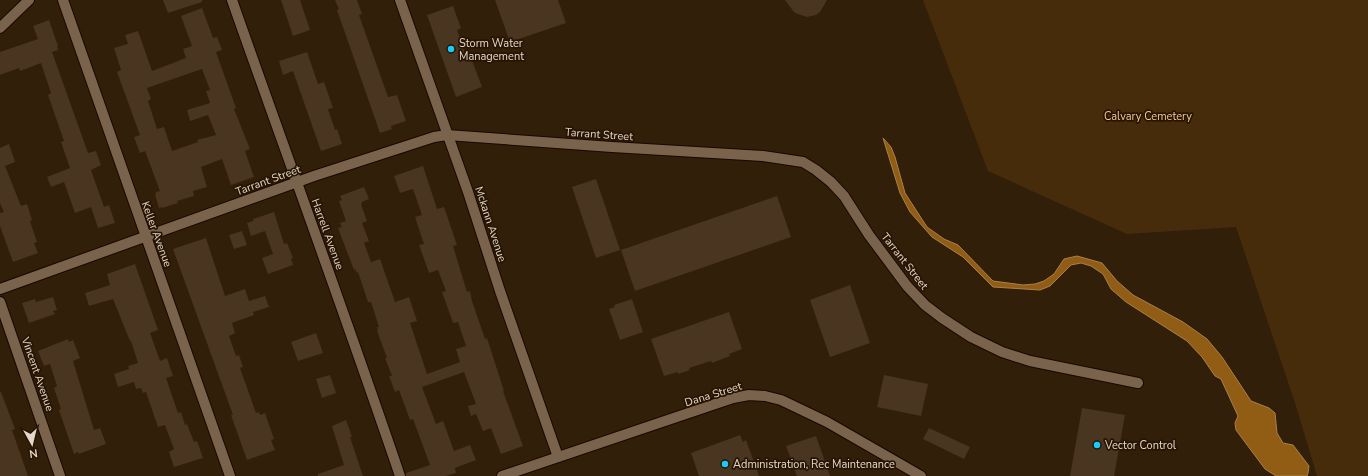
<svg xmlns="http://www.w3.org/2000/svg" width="1368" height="476" font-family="'Nunito Sans',sans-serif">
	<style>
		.green { fill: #462c0a }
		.water { fill: #915c14; stroke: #aa814b }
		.building { fill: #493520; fill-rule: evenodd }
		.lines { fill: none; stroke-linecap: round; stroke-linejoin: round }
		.street-casing { stroke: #180800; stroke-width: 12 }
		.street { stroke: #79634c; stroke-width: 10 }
		.poi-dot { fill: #19cafc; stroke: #271501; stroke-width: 1.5 }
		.labels { text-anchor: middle; stroke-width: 3.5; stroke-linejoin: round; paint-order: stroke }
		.poi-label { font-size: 11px; fill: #e3d6ca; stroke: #271501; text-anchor: start }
		.park-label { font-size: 11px; fill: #f5c797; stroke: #271501 }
		.street-label { font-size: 11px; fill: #e3d6ca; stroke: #271501 }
	</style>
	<rect width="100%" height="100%" fill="#311f09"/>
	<path class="green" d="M923,0H1368V476H1317L1296,406L1236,227L1127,234L988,171Z"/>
	<path class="water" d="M883,138L891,147L895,157L905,193L927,227L944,239L958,245L993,281L1023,285L1035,284L1044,281L1054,274L1064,259L1077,256L1102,263L1117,281L1133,295L1183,322L1207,339L1222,357L1251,401L1269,408L1275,413L1277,433L1283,443L1293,445L1309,466L1308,473L1307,476H1276L1265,469L1236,430L1235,423L1238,416L1221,379L1215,376L1202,357L1187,341L1126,302L1111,289L1103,274L1091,266L1081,263L1071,265L1050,286L1040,290L993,287L963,257L932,237L910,212L900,193Z"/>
	<g class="building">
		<path d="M163,0H202V2L168,13Z"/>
		<path d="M281,0H300L310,30L293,36Z"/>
		<path d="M335,0H357L362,14L359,15L388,97L397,95L406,121L391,126L392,129L380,133L337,10L339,9Z"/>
		<path d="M495,0H558L566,23L510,42Z"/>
		<path d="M785,0H827L820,12L816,15L807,17L798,14L794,12Z"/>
		<path d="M453,6L461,28L457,30L466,56L470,55L482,87L456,97L427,15Z"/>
		<path d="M202,8L213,38L217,37L222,50L216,52L236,108L234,109L250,149L245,151L254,177L231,185L222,159L201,167L207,187L193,191L194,196L177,201L178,203L162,208L161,207L159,208L155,194H156V192L160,191L145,151L140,153L134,137L140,135L117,72L121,70L114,48L128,44L125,35L138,31L152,71L186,58L183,49L192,46L181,16ZM202,69L210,90L206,91L210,103L187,110L190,121L208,115L216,135L197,140L198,142L172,151L164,127L157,129L148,101L151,99L147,88Z"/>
		<path d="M49,20L58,46H57L58,50L52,52L88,153L96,151L101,165L91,170L104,207L109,205L115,223L98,228L91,207L75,213L64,182L51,187L47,177L70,168L61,142L64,141L48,95L51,93L41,63L20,71L19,68L0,75V52L38,39L33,26Z"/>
		<path d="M307,52L318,84L324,82L333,108L328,109L335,130L337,129L342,144L321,151L293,71L283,75L279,61Z"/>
		<path d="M9,144L15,162L5,166L21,206L27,204L32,220L30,221L37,242L34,243L38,253L13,262L0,226V213L4,212L0,203V148Z"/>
		<path d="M423,166L437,209L444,207L457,245L453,246L467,292L470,291L472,301L485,339L487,338L504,391H503L523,446L501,454L491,428L483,431L476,414L471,416L468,406L476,404L464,372L422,387L436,424L443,421L454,451L470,445L476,460L455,468L456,473L446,476H406V473L430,465L413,419L410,420L399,390L395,392L389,376H392L385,358H387L377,331H378L377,327H379L371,302H368L358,272L357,273L355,269L354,270L338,228L342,227L340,223L346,221L339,201L342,200L340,196L364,187L369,199L362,202V203L361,204L367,221L362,223L369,241L364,243L371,262L380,259L395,302L409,297L417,321L410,323L427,374L460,362L456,349L466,346L458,322L453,323L442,292L446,291L438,270L429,273L419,245L424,244L415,217L422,215L413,189L400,193L394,176Z"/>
		<path d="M596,179L620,250L596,258L572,187Z"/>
		<path d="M777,196L791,237L635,291L621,250Z"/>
		<path d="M274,212L284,244L287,243L293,258L291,259L293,265L268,274L262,258L273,254L265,231L251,236L247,223L253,221V219Z"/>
		<path d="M242,231L247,245L234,249L229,235Z"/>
		<path d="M206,238L225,296L245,289L249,301L265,296L269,307L253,312L254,315L232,323L235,333L229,336L236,356L239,355L243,367L240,368L256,413L259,412L260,415L265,413L274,439L271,440L275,450L247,460L231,415H233L173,249Z"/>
		<path d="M135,264L158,330L150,333L160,361L167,358L173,376L166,378L178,413L181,412L185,425L187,424L194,442L197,441L203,458L174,467L169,452L174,449L165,425L158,427L146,392L143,393L141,388L136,389L134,382L118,387L114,374L129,369L128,366L138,363L131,341H130L113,299L89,306L85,293L110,285L107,274Z"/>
		<path d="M850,285L870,343L830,357L810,300Z"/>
		<path d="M53,297L57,310L53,311L55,314L29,323L22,303L35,299L36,302Z"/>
		<path d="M632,299L643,332L620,340L609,309L615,307L614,305Z"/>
		<path d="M729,312L742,349L729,354L730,356L712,363L711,361L689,368L690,370L678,374V372L664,376L651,339Z"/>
		<path d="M316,333L323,353L298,361L291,342Z"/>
		<path d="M68,339L69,342L73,340L80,358L73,361L94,430L100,428L106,444L79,454L78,452L74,454L59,410L61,409L54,388L57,386L50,364L44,366L38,351Z"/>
		<path d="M330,375L336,393L322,398L316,379Z"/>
		<path d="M884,375L928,384L921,416L877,407Z"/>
		<path d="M0,392H1L15,429L12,430L28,476H0Z"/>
		<path d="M1082,408L1125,415L1114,476H1070Z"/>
		<path d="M346,420L350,431L352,437H350L363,476H318V474L344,465L332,426Z"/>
		<path d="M929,428L970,447L964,459L923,439Z"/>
		<path d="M740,435L743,442L746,440L759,476H699L691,453Z"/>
		<path d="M816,436L830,476H797L786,446Z"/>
	</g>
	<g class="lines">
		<g class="street-casing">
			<g id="street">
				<path d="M63,0C118,159 175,317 230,476"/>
				<path d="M232,0C288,159 346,317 400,476"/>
				<path d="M400,0L468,192L500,291L558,457"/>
				<path d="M0,28L29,0"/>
				<path d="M0,289L314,176L434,137L447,135L612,147L763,156L803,162L816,170L831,182L844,196L869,235L907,286L925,305L942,318L971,337L1002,352L1030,361L1138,383"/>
				<path d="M0,302L60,476"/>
				<path d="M502,476L733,398L749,395L765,396L781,400L827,422L921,476"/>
			</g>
		</g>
		<use href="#street" class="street"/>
	</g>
	<g class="poi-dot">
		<circle cx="451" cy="49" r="4"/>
		<circle cx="1097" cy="445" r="4"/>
		<circle cx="725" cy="464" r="4"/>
	</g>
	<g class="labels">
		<g class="poi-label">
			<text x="459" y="47">Storm Water<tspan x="459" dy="13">Management</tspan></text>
			<text x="1105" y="449">Vector Control</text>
			<text x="733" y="468">Administration, Rec Maintenance</text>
		</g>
		<g class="park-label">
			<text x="1148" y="120">Calvary Cemetery</text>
		</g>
		<g class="street-label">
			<text transform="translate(599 134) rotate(4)" y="4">Tarrant Street</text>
			<text transform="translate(268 180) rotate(-20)" y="4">Tarrant Street</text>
			<text transform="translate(491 224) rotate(72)" y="4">Mckann Avenue</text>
			<text transform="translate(157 234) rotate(70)" y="4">Keller Avenue</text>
			<text transform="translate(328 234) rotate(70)" y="4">Harrell Avenue</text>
			<text transform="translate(905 261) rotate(52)" y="4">Tarrant Street</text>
			<text transform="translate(38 374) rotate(71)" y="4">Vincent Avenue</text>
			<text transform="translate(713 394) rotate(-17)" y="4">Dana Street</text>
		</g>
	</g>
	<g transform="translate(32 444) rotate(172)" stroke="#271501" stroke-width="3" paint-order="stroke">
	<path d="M0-3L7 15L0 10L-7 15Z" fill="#e3d6ca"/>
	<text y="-6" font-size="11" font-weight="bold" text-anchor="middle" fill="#e3d6ca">N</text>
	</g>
</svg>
